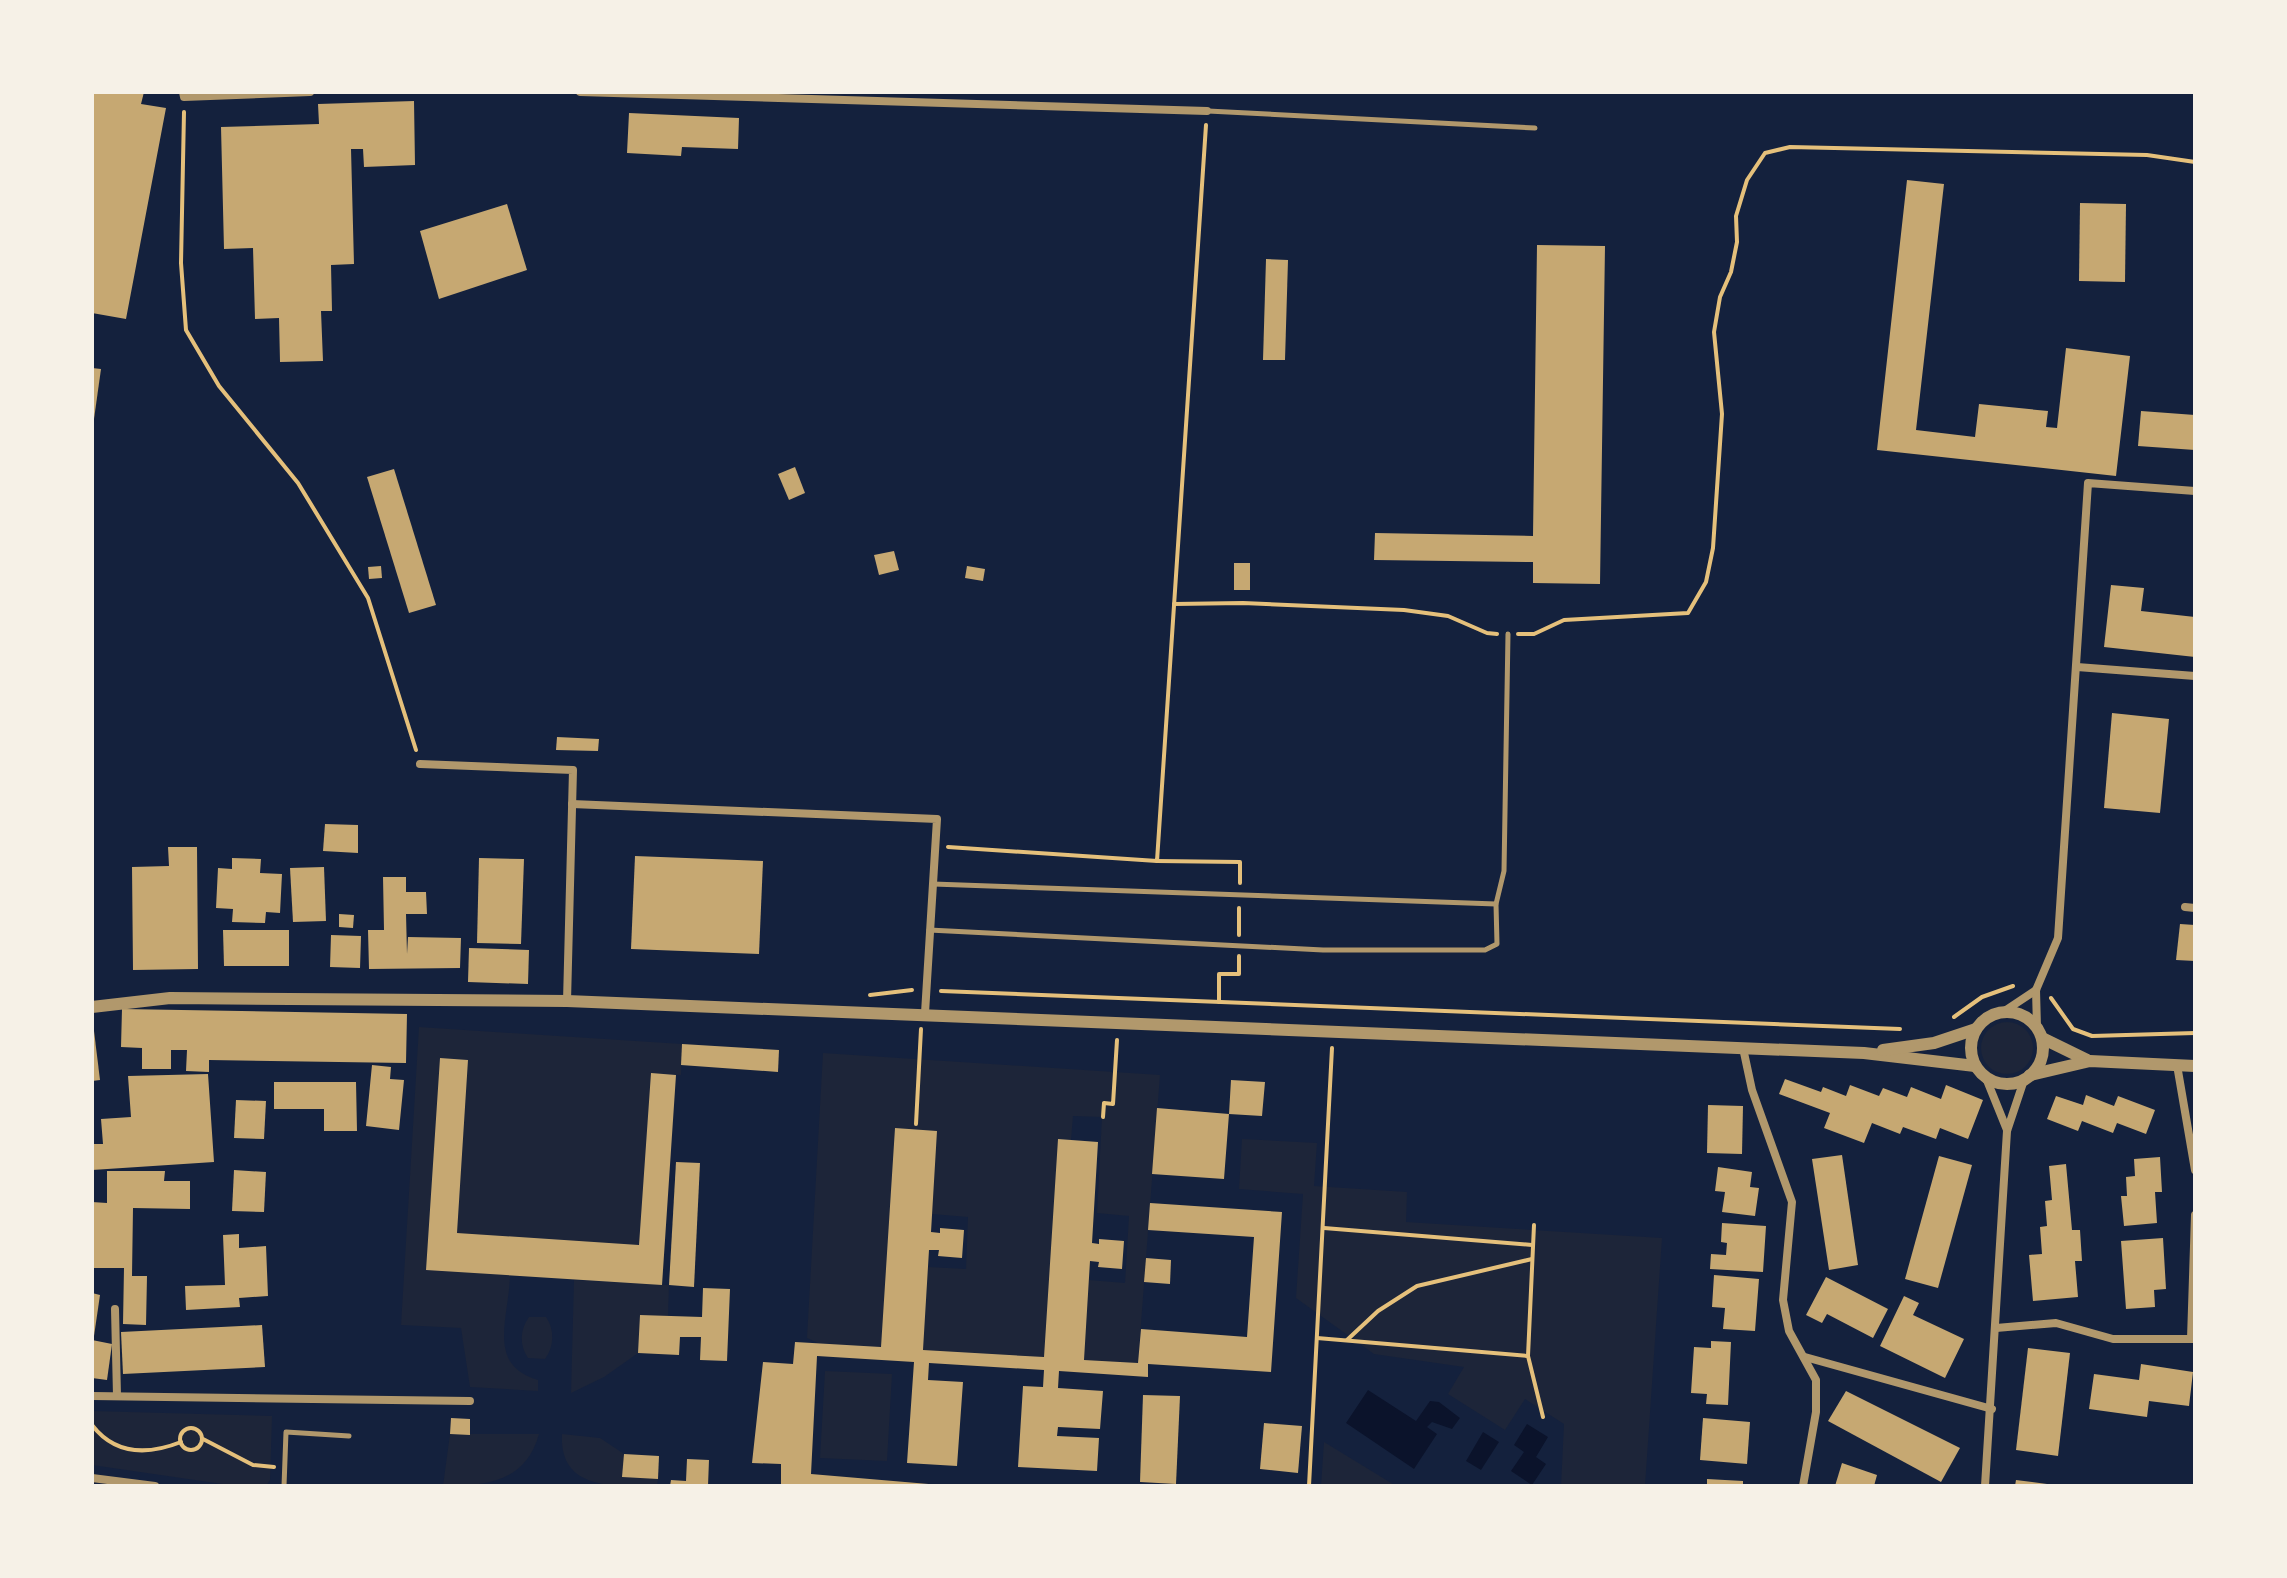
<svg xmlns="http://www.w3.org/2000/svg" width="2287" height="1578" font-family="'IBM Plex Serif',serif">
	<style>
		.green { fill: #1d2539 }
		.water { fill: #0b132b }
		.building { fill: #c6a872 }
		.lines { fill: none; stroke-linecap: round; stroke-linejoin: round }
		.path { stroke: #e5c07b; stroke-width: 4 }
		.service { stroke: #b1986c; stroke-width: 5 }
		.minor { stroke: #b1986c; stroke-width: 8 }
		.tertiary { stroke: #b1986c; stroke-width: 12 }
	</style>
	<rect width="100%" height="100%" fill="#14213d"/>
	<g class="green">
		<circle cx="2007" cy="1048" r="26"/>
		<path d="M419,1027L682,1044L681,1075L651,1074L639,1245L457,1233L468,1060L440,1058L426,1269L510,1275C509,1319 486,1365 538,1380V1391L470,1387L461,1328L401,1325Z"/>
		<path d="M823,1053L1160,1075L1138,1363L1084,1360L1089,1280L1125,1283L1129,1216L1097,1213L1102,1117L1073,1116L1071,1140L1058,1139L1044,1357L923,1350L928,1267L966,1269L968,1217L932,1214L937,1131L895,1128L881,1347L818,1343L807,1338Z"/>
		<path d="M1242,1139L1317,1143L1314,1186L1407,1192L1406,1222L1662,1238L1645,1486H1561L1564,1424L1525,1399L1505,1430L1448,1394L1464,1367L1374,1354L1296,1298L1303,1194L1239,1189Z"/>
		<path d="M574,1280L669,1285L668,1316L640,1315L638,1353L604,1377L571,1393Z"/>
		<path d="M529,1317H546C555,1330 554,1347 545,1359L528,1358C519,1345 520,1329 529,1317Z"/>
		<path d="M825,1371L892,1374L887,1461L820,1458Z"/>
		<path d="M92,1411L272,1416L270,1480L266,1486H236L92,1465Z"/>
		<path d="M450,1434H539C526,1482 486,1486 443,1486Z"/>
		<path d="M562,1434L600,1438L624,1454L623,1477L658,1479L657,1486C617,1486 559,1492 562,1434Z"/>
		<path d="M1324,1442L1396,1486H1321Z"/>
	</g>
	<g class="water">
		<path d="M1368,1390L1416,1421L1430,1401L1439,1402L1460,1418L1452,1429L1432,1422L1427,1427L1437,1434L1414,1469L1346,1423Z"/>
		<path d="M1527,1424L1548,1437L1536,1457L1546,1464L1532,1485L1511,1471L1524,1452L1514,1445Z"/>
		<path d="M1483,1432L1499,1442L1481,1470L1466,1461Z"/>
	</g>
	<g class="building">
		<path d="M92,92H144L141,104L166,108L126,319L92,313Z"/>
		<path d="M414,101L415,165L364,167L363,149H351L354,264L331,265L332,311H321L323,361L280,362L279,318L255,319L253,248L224,249L221,127L319,124L318,104Z"/>
		<path d="M629,113L739,118L738,149L682,147L681,156L627,153Z"/>
		<path d="M1907,180L1944,184L1916,430L1975,437L1979,404L2048,411L2046,427L2057,428L2066,348L2130,356L2116,476L1877,450Z"/>
		<path d="M2080,203L2126,204L2125,282L2079,281Z"/>
		<path d="M507,204L527,270L439,299L420,231Z"/>
		<path d="M1537,245L1605,246L1600,584L1533,583V562L1374,560L1375,533L1533,536Z"/>
		<path d="M1266,259L1288,260L1285,360H1263Z"/>
		<path d="M92,368L101,369L94,419H92Z"/>
		<path d="M2141,411L2195,415V450L2138,446Z"/>
		<path d="M795,467L805,493L789,500L778,474Z"/>
		<path d="M394,469L436,605L409,613L367,477Z"/>
		<path d="M894,551L899,570L879,575L874,555Z"/>
		<rect x="1234" y="563" width="16" height="27"/>
		<path d="M381,566L382,578L369,579L368,567Z"/>
		<path d="M967,566L985,569L983,581L965,578Z"/>
		<path d="M2111,585L2144,588L2141,611L2195,617V657L2104,647Z"/>
		<path d="M2112,713L2169,719L2160,813L2104,808Z"/>
		<path d="M557,737L599,739L598,751L556,750Z"/>
		<path d="M325,824L358,825V853L323,851Z"/>
		<path d="M168,847H197L198,969L133,970L132,867L169,866Z"/>
		<path d="M635,856L763,861L759,954L631,949Z"/>
		<path d="M232,858L261,859L260,873L282,874L280,913L266,912L265,923L232,922L233,909L216,908L218,868L232,869Z"/>
		<path d="M479,858L524,859L521,944L477,943Z"/>
		<path d="M324,867L326,921L293,922L290,868Z"/>
		<path d="M383,877H406V892H426L427,914H406L407,954L408,937L461,938L460,968L369,969L368,930H384Z"/>
		<path d="M339,914L354,915L353,928L339,927Z"/>
		<path d="M2180,924L2195,925V961L2176,960Z"/>
		<path d="M223,930H289V966H224Z"/>
		<path d="M331,935L361,936L360,968L330,967Z"/>
		<path d="M469,948L529,950L528,984L468,982Z"/>
		<path d="M122,1009L407,1014L406,1063L209,1060V1072L186,1071L187,1050H171V1069H142V1048L121,1047Z"/>
		<path d="M94,1031L100,1080L92,1081V1032Z"/>
		<path d="M682,1044L779,1050L778,1072L681,1065Z"/>
		<path d="M440,1058L468,1060L457,1233L639,1245L651,1073L676,1075L662,1285L426,1270Z"/>
		<path d="M372,1065L391,1067L390,1079L404,1080L399,1130L366,1126Z"/>
		<path d="M208,1074L214,1162L92,1170V1144H103L101,1119L131,1117L128,1076Z"/>
		<path d="M1785,1079L1821,1092L1823,1087L1846,1096L1850,1085L1879,1096L1883,1088L1907,1097L1911,1087L1941,1099L1946,1085L1983,1100L1968,1139L1940,1128L1936,1139L1903,1127L1900,1134L1872,1123L1864,1143L1824,1128L1830,1113L1779,1094Z"/>
		<path d="M1231,1080L1265,1082L1262,1116L1229,1114L1224,1179L1152,1174L1157,1108L1229,1114Z"/>
		<path d="M274,1082H356L357,1131H324V1109H274Z"/>
		<path d="M2086,1095L2114,1106L2118,1096L2155,1110L2146,1134L2117,1123L2113,1133L2082,1121L2078,1131L2047,1119L2056,1096L2083,1105Z"/>
		<path d="M236,1100L266,1101L264,1139L234,1138Z"/>
		<path d="M1708,1105L1743,1106L1742,1154L1707,1153Z"/>
		<path d="M895,1128L937,1131L931,1232L940,1233V1228L964,1230L962,1258L938,1256L939,1250H929L923,1350L1044,1357L1058,1139L1098,1142L1092,1243L1099,1244V1239L1124,1241L1122,1269L1098,1267L1099,1262L1090,1261L1084,1360L1138,1363L1141,1329L1247,1337L1254,1237L1148,1230L1150,1203L1282,1212L1271,1372L1148,1364V1377L1059,1371L1058,1388L1103,1391L1100,1429L1058,1427L1057,1436L1099,1438L1097,1471L1018,1467L1023,1386L1043,1387L1044,1370L929,1363L928,1380L963,1382L957,1466L907,1463L914,1362L817,1356L811,1474L952,1486H781V1464L752,1463L763,1362L793,1364L795,1342L881,1347Z"/>
		<path d="M1842,1155L1858,1265L1829,1270L1812,1159Z"/>
		<path d="M1939,1156L1972,1165L1938,1288L1905,1279Z"/>
		<path d="M2160,1157L2162,1192H2155L2157,1223L2124,1226L2121,1196H2127L2126,1177L2135,1176L2134,1159Z"/>
		<path d="M676,1162L700,1163L694,1287L669,1285Z"/>
		<path d="M2066,1164L2072,1230H2080L2082,1261H2075L2078,1297L2033,1301L2029,1255L2042,1254L2040,1227L2047,1226L2045,1201L2052,1200L2049,1166Z"/>
		<path d="M1718,1167L1752,1172L1750,1187L1759,1188L1755,1216L1722,1212L1725,1192L1715,1191Z"/>
		<path d="M234,1170L266,1172L264,1212L232,1211Z"/>
		<path d="M107,1171H165L164,1181H190V1209L133,1208L132,1276H147L146,1325L123,1324L124,1268H92V1202L107,1203Z"/>
		<path d="M1722,1223L1766,1226L1763,1272L1710,1269L1711,1254L1726,1255L1727,1243L1721,1242Z"/>
		<path d="M239,1234V1248L266,1246L268,1296L239,1298L240,1307L186,1310L185,1286L225,1285L223,1235Z"/>
		<path d="M2163,1238L2166,1289L2154,1290L2155,1307L2126,1309L2121,1241Z"/>
		<path d="M1146,1258L1171,1260L1170,1284L1144,1282Z"/>
		<path d="M1714,1275L1759,1279L1755,1331L1723,1329L1725,1308L1712,1307Z"/>
		<path d="M1826,1277L1888,1309L1873,1338L1827,1314L1822,1323L1806,1315Z"/>
		<path d="M703,1288L730,1289L727,1361L700,1360L701,1337H680L679,1355L638,1353L640,1315L702,1317Z"/>
		<path d="M92,1293L100,1295L94,1336H92Z"/>
		<path d="M1904,1296L1919,1303L1913,1315L1964,1339L1945,1378L1880,1346Z"/>
		<path d="M262,1325L265,1367L123,1374L121,1332Z"/>
		<path d="M92,1340L112,1344L107,1380L92,1378Z"/>
		<path d="M1711,1341L1731,1342L1728,1405L1706,1404L1707,1394L1691,1393L1694,1347L1711,1348Z"/>
		<path d="M2028,1348L2070,1353L2058,1456L2016,1450Z"/>
		<path d="M2141,1364L2193,1372L2189,1406L2149,1401L2147,1417L2089,1409L2094,1374L2139,1380Z"/>
		<path d="M1846,1391L1960,1448L1941,1482L1828,1421Z"/>
		<path d="M1143,1395L1180,1396L1176,1484L1140,1482Z"/>
		<path d="M451,1418L470,1419V1435L450,1434Z"/>
		<path d="M1703,1418L1750,1422L1747,1464L1700,1460Z"/>
		<path d="M1264,1423L1302,1426L1298,1473L1260,1469Z"/>
		<path d="M624,1454L659,1456L658,1479L622,1477Z"/>
		<path d="M687,1459L709,1460L708,1486H670L671,1480L686,1481Z"/>
		<path d="M1842,1463L1877,1475L1874,1486H1835Z"/>
		<path d="M1707,1479L1743,1481V1486H1707Z"/>
		<path d="M2016,1480L2047,1484V1486H2015Z"/>
	</g>
	<g class="lines">
		<g class="path">
			<path d="M184,112L181,263L186,330L219,386L298,483L368,598L416,750"/>
			<path d="M1174,604L1243,603L1404,610L1448,616L1487,633L1497,634"/>
			<path d="M1518,634H1534L1564,620L1688,613L1706,582L1713,548L1722,414L1714,332L1720,297L1731,272L1737,242L1736,216L1747,180L1765,153L1790,147L2147,155L2195,162"/>
			<path d="M948,847L1157,861L1206,125"/>
			<path d="M1157,861L1240,862V883"/>
			<path d="M1239,935V908"/>
			<path d="M941,991L1900,1029"/>
			<path d="M870,995L912,990"/>
			<path d="M2051,998L2073,1029L2092,1036L2195,1033"/>
			<path d="M1219,1002V974H1239V956"/>
			<path d="M1954,1017L1982,997L2013,986"/>
			<path d="M1103,1117L1104,1103L1113,1104L1117,1040"/>
			<path d="M916,1124L921,1029"/>
			<path d="M1534,1225L1528,1356L1543,1417"/>
			<path d="M1324,1228L1532,1245"/>
			<path d="M1317,1338L1528,1356"/>
			<path d="M1347,1340L1378,1311L1417,1286L1532,1259"/>
			<path d="M92,1425C115,1455 148,1455 181,1442"/>
			<circle cx="191" cy="1439" r="11"/>
			<path d="M203,1439L253,1465L274,1467"/>
			<path d="M1309,1486L1332,1048"/>
		</g>
		<g class="service">
			<path d="M1208,111L1535,128"/>
			<path d="M933,884L1496,904"/>
			<path d="M929,930L1323,950H1485L1497,944L1496,904L1504,871L1508,634"/>
			<path d="M284,1486L286,1432L349,1436"/>
		</g>
		<g class="minor">
			<path d="M183,92L184,97L310,92"/>
			<path d="M580,92L1207,111"/>
			<path d="M2077,667L2195,676"/>
			<path d="M420,764L573,770L567,1001"/>
			<path d="M572,804L937,819L925,1013"/>
			<path d="M2185,907L2195,908"/>
			<path d="M2003,1012L2036,990"/>
			<path d="M2037,1028L2036,990L2058,938L2088,483L2195,491"/>
			<path d="M1743,1048L1752,1090L1792,1202L1783,1300L1789,1331L1816,1380V1412L1803,1486"/>
			<path d="M2177,1065L2195,1170"/>
			<path d="M1986,1078L2007,1130"/>
			<path d="M115,1309L117,1396"/>
			<path d="M1996,1328L2056,1323L2113,1339H2195"/>
			<path d="M2191,1339L2195,1215"/>
			<path d="M1805,1357L1992,1409"/>
			<path d="M92,1396L470,1401"/>
			<path d="M92,1478L155,1486"/>
			<path d="M1985,1486L2007,1131L2024,1080"/>
		</g>
		<g class="tertiary">
			<path d="M92,1007L170,998L567,1001L1864,1053L1975,1066"/>
			<circle cx="2007" cy="1048" r="36"/>
			<path d="M2042,1038L2087,1060"/>
			<path d="M1883,1050L1934,1043L1976,1029"/>
			<path d="M2030,1075L2090,1061L2195,1066"/>
		</g>
	</g>
	<rect width="2287" height="1578" fill="none" stroke="#f6f1e7" stroke-width="188"/>
</svg>
